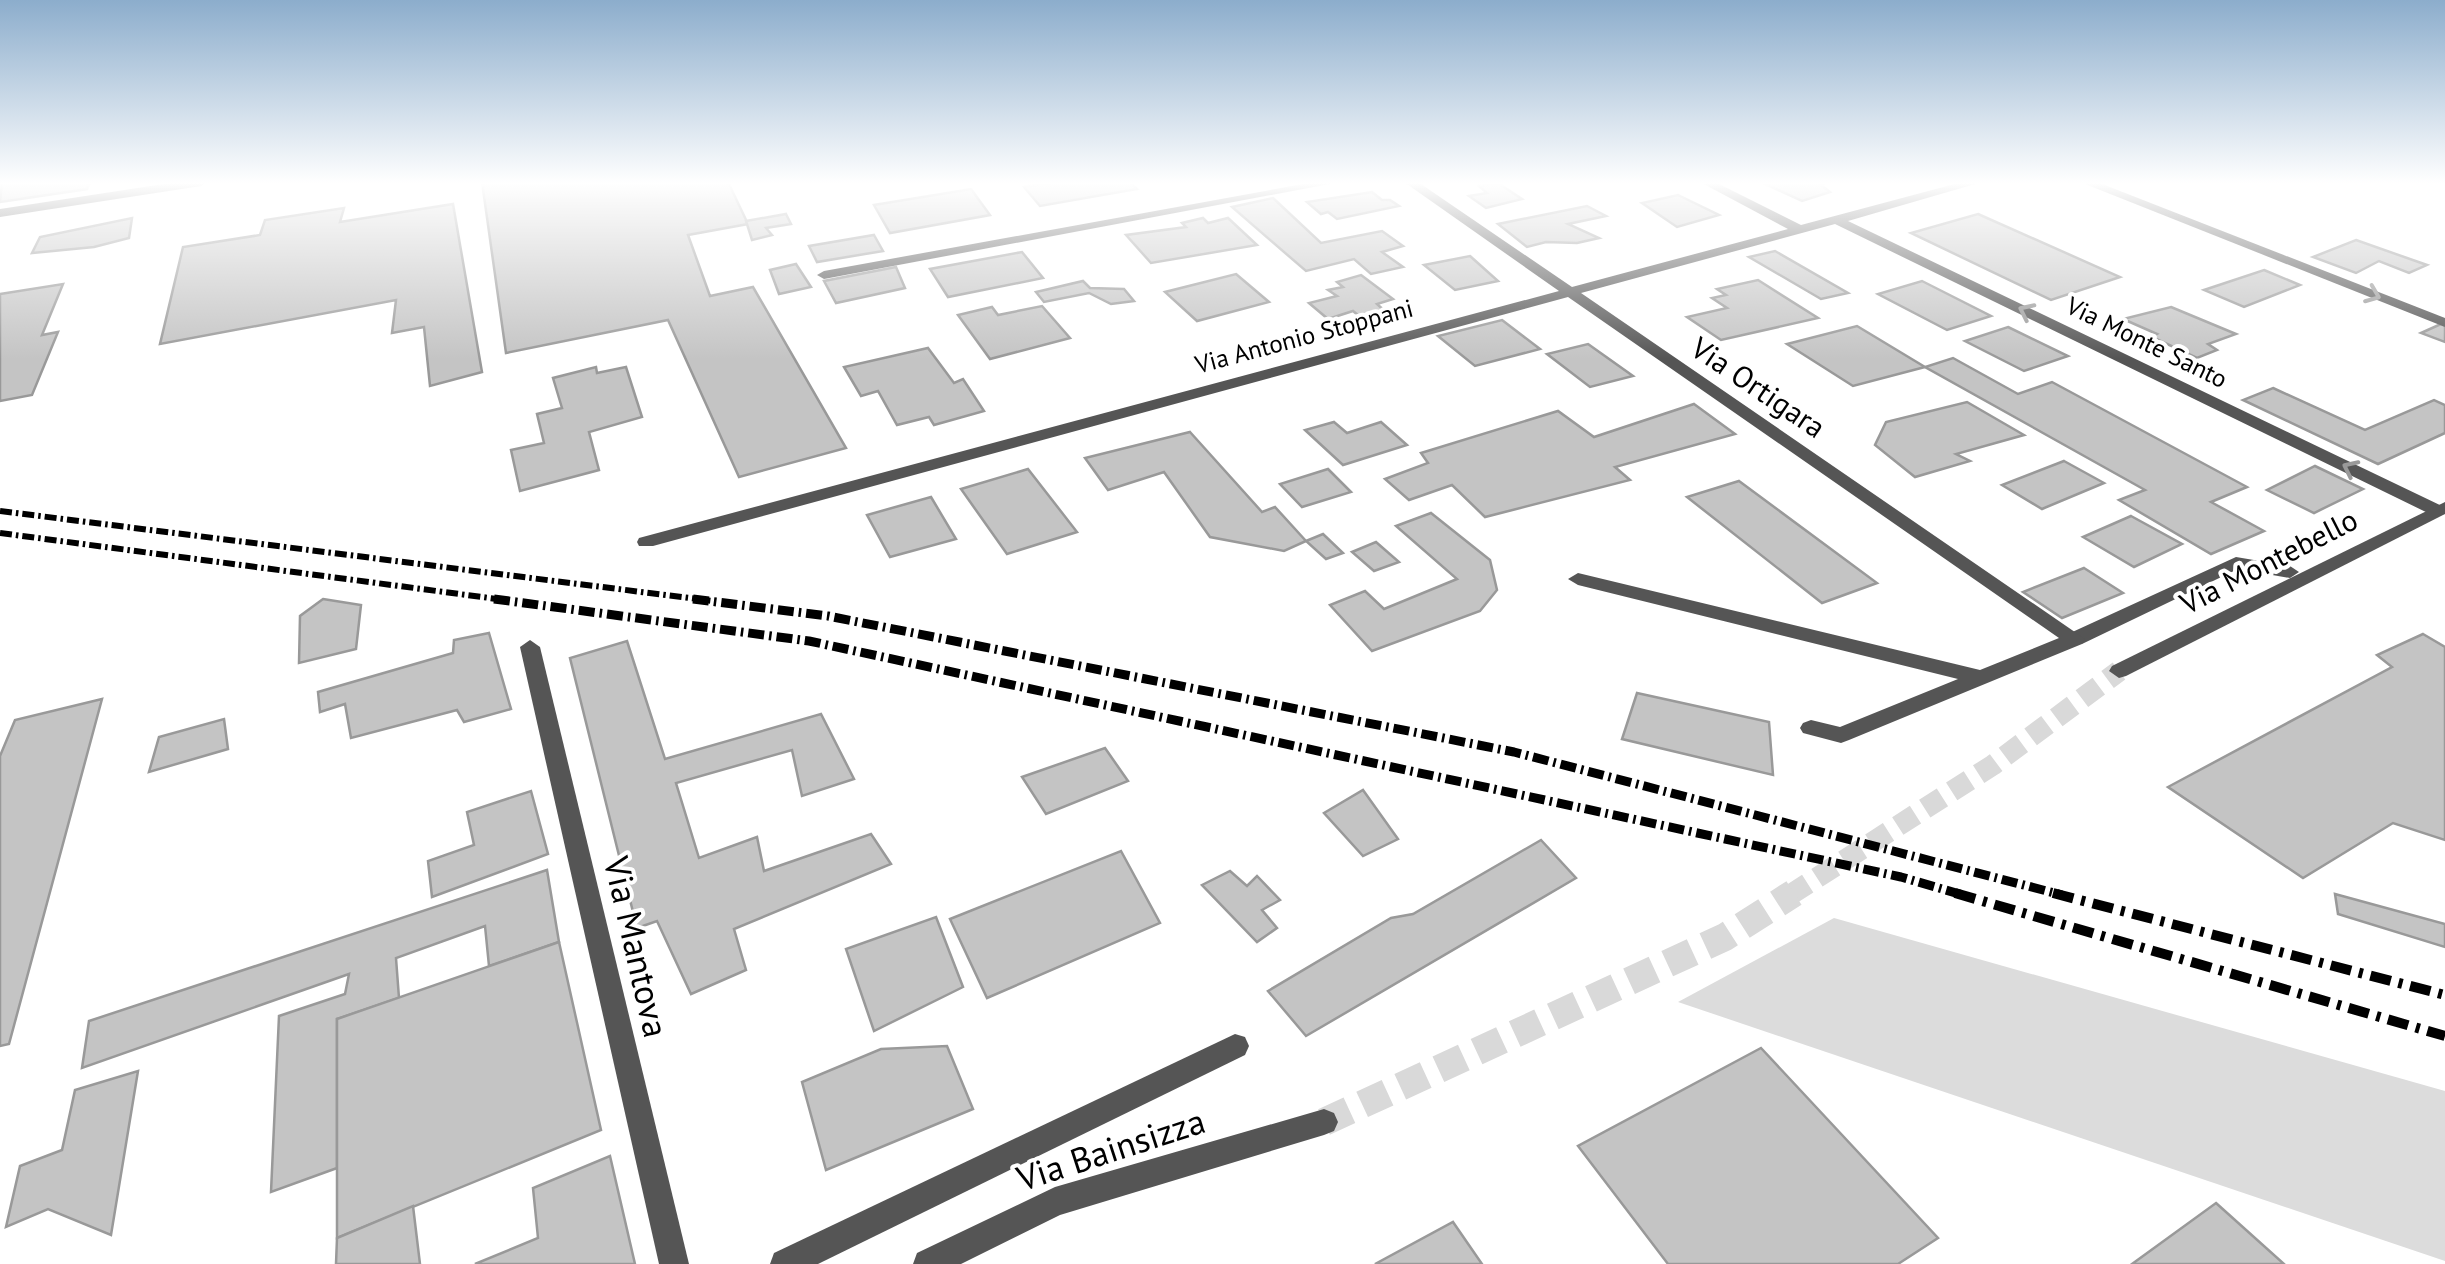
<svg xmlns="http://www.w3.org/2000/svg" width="2445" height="1264" font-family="'PT Sans',sans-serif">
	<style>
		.green { fill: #dcdcdc }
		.building { fill: #c4c4c4; stroke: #999; stroke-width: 2.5 }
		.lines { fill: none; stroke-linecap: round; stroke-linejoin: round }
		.minor-tunnel-far1 { stroke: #d9d9d9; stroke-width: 21; stroke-dasharray: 21 11; stroke-linecap: butt }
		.minor-tunnel { stroke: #d9d9d9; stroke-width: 28; stroke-dasharray: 28 14; stroke-linecap: butt }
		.pedestrian { fill: #555; fill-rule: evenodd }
		.minor { fill: #555; fill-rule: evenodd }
		.tertiary { fill: #555; fill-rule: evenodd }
		.rail-far2 { stroke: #000; stroke-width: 6; stroke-dasharray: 12 4 2.5 4; stroke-linecap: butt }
		.rail-far1 { stroke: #000; stroke-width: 9; stroke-dasharray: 16 5 2.5 5; stroke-linecap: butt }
		.rail { stroke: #000; stroke-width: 10; stroke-dasharray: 21 8 4 8; stroke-linecap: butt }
		.oneway { stroke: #999 }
		.labels { text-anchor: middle; stroke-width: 8; stroke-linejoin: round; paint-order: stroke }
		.far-street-label { font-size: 25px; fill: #000; stroke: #fff }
		.street-label { font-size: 30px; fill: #000; stroke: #fff }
		.near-street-label { font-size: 35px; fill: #000; stroke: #fff }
	</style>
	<rect width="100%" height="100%" fill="#fff"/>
	<path class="green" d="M1834,918L2445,1091V1261L1678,1002Z"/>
	<g class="building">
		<path d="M2,182H90L87,189L0,202Z"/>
		<path d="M482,182H728L748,224L688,235L710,296L753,287L846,448L739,477L668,320L506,353Z"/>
		<path d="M1055,182H1130L1137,189L1040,206L1024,187Z"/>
		<path d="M1761,182H1827L1821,185L1830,192L1802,201Z"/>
		<path d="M1498,183L1522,199L1486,208L1469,196L1487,193L1479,186Z"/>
		<path d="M971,189L990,215L890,233L874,205Z"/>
		<path d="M1372,192L1382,200H1390L1399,206L1337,219L1328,212L1321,214L1307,202Z"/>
		<path d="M1678,195L1719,215L1677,227L1642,203Z"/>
		<path d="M1273,198L1321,243L1382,231L1403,246L1382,252L1403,267L1371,274L1354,259L1306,271L1232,207Z"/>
		<path d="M453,204L482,372L430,386L424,327L392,333L396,300L160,344L183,247L260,235L265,220L344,208L340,222Z"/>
		<path d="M1587,206L1606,216L1568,224L1599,238L1577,243L1546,242L1527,247L1498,224Z"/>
		<path d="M786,214L791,224L766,228L772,235L752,240L746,221Z"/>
		<path d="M1978,214L2120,277L2051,300L1911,233Z"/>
		<path d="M132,218L129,238L94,247L32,253L40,237Z"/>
		<path d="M1203,218L1208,223L1228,218L1257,245L1151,263L1126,235L1186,227L1182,223Z"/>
		<path d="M874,235L883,251L817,262L809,246Z"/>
		<path d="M2356,240L2427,265L2409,273L2379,261L2356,273L2313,257Z"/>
		<path d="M1775,251L1848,293L1821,299L1749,257Z"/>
		<path d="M1022,252L1043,278L948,297L930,269Z"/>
		<path d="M1470,256L1498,281L1455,290L1424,265Z"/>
		<path d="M796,264L811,287L779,294L770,270Z"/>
		<path d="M896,267L905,288L836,303L824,281Z"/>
		<path d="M2264,270L2300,285L2244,307L2204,290Z"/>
		<path d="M1236,274L1269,302L1197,321L1165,292Z"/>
		<path d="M1361,275L1393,299L1377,304L1388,314L1365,321L1353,311L1328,319L1309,303L1337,296L1328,290L1343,287L1337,282Z"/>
		<path d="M1758,280L1818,318L1721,340L1687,317L1727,308L1712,298L1726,295L1717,289Z"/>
		<path d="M1083,281L1090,288L1124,289L1134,301L1111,304L1089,293L1044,302L1036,292Z"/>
		<path d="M1922,281L1991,316L1947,330L1878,294Z"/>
		<path d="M63,284L42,335L58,332L32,395L0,401V294Z"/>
		<path d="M1042,306L1070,338L990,359L958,315L992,307L998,315Z"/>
		<path d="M2171,307L2236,334L2208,344L2217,350L2197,358L2152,337L2157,334L2123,319Z"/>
		<path d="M1502,320L1540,349L1475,366L1438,336Z"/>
		<path d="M2441,324L2445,326V342L2421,333Z"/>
		<path d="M1857,326L1925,367L1853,386L1787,344Z"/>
		<path d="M2008,327L2068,356L2024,371L1965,341Z"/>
		<path d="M1588,344L1633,376L1590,387L1547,354Z"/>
		<path d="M928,348L954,383L963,379L984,411L934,425L929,417L897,425L878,391L861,396L844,367Z"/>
		<path d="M1953,358L2018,394L2052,382L2247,487L2211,502L2264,531L2211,554L2119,500L2145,490L1925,367Z"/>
		<path d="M596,367L597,373L626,367L642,417L589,432L599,470L520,491L511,450L544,443L537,414L562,408L553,378Z"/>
		<path d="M2273,388L2365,430L2434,400L2445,405V433L2378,464L2243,400Z"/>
		<path d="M1967,402L2024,435L1956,454L1970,461L1915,477L1875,445L1886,422Z"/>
		<path d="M1694,404L1735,434L1615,467L1630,480L1485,517L1452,485L1409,500L1385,479L1428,463L1421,453L1558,411L1594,437Z"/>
		<path d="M1334,422L1347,433L1381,422L1407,445L1343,465L1305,430Z"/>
		<path d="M1190,432L1262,512L1275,507L1306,541L1284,551L1210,537L1164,472L1108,490L1085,458Z"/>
		<path d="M2064,461L2104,483L2042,509L2002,485Z"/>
		<path d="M2315,466L2363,489L2314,513L2267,490Z"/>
		<path d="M1028,469L1077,532L1007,554L961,489Z"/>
		<path d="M1328,469L1351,492L1302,507L1280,484Z"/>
		<path d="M1739,481L1877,583L1822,603L1687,497Z"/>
		<path d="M931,497L956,539L890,557L867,515Z"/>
		<path d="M1431,513L1490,560L1497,590L1480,611L1372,651L1330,605L1365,591L1384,609L1457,579L1396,526Z"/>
		<path d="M2131,516L2182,544L2134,567L2083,537Z"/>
		<path d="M1323,534L1343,553L1326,559L1306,541Z"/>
		<path d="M1376,542L1399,562L1374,571L1352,552Z"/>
		<path d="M2084,568L2123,593L2062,618L2023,592Z"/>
		<path d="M323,599L361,605L356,649L299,663L300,616Z"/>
		<path d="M489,633L511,709L464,722L457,710L351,738L345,704L320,712L318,692L453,653L454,640Z"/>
		<path d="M2423,634L2445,647V840L2393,823L2303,878L2168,787L2392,667L2377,655Z"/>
		<path d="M627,641L665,759L821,714L854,779L802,796L792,750L676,783L699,858L757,837L764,871L871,834L891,864L734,929L746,970L691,994L657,921L637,928L570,658Z"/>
		<path d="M1637,693L1769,722L1773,775L1622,739Z"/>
		<path d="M102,699L9,1044L0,1046V756L15,720Z"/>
		<path d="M224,719L228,749L149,772L159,737Z"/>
		<path d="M1105,748L1128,781L1046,814L1022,777Z"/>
		<path d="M1363,790L1398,839L1363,856L1324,813Z"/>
		<path d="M531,791L548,854L432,897L428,861L474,845L467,812Z"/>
		<path d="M1541,840L1576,878L1306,1036L1268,991L1391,918L1413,914Z"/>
		<path d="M1121,851L1160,923L987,998L950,919Z"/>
		<path d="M547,870L559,942L489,966L485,926L396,958L399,998L337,1019V1168L271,1192L279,1016L345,994L349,974L82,1068L89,1021Z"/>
		<path d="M1230,871L1247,886L1257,876L1280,900L1262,910L1277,928L1257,942L1202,885Z"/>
		<path d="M2335,894L2445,924V947L2338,914Z"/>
		<path d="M936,917L963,987L874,1031L846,949Z"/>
		<path d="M559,942L601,1130L337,1238V1019Z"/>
		<path d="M947,1046L973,1109L826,1170L802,1082L881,1049Z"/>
		<path d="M1761,1048L1938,1238L1898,1264H1668L1578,1146Z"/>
		<path d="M138,1071L111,1235L48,1209L6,1227L20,1166L62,1150L75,1090Z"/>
		<path d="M610,1156L635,1264H475L538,1238L533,1188Z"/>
		<path d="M2216,1203L2284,1264H2132Z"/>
		<path d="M413,1206L420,1264H336L337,1238Z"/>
		<path d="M1453,1222L1482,1264H1375Z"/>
	</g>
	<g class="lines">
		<path class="minor-tunnel-far1" d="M1790,895L1993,765L2119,671"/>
		<path class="minor-tunnel" d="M1324,1122L1725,937L1794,893"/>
		<path class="pedestrian" d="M2236,557L2290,566L2299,572L2290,578L2238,569L2082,644H2068L2065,639L2068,634Z"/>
		<g class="minor">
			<path d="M177,182H207L201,186L0,217V209Z"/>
			<path d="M1314,182H1340L824,279L817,275L824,271Z"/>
			<path d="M1404,182H1418L1572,287L1788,229L1700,182H1715L1801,225L1962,182H1982L1848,221L2444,507L2445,514L2432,515L1835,224L1581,293L2085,639L2082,644L1849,740L1841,743L1803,733L1800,728L1803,723L1811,720L1840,727L1958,679L1578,585L1568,579L1578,573L1980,670L2059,638L1568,297L653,546H639L637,542L639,538L1559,291Z"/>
			<path d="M2080,182H2097L2445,318V327Z"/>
			<path d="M530,640L540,647L689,1264H659L520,647Z"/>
			<path d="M1235,1034L1245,1037L1249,1046L1245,1055L818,1264H770L774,1253Z"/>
			<path d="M1324,1109L1334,1113L1338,1122L1334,1131L1324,1135L1060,1215L961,1264H913L917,1253L1055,1187Z"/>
		</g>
		<path class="tertiary" d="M2445,502V514L2126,676L2119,678L2109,671L2112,666Z"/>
		<g class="rail-far2">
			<path d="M0,511L713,601"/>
			<path d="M0,533L512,601"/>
		</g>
		<g class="rail-far1">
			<path d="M494,599L809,641L1901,877L1963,895"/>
			<path d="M693,599L828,616L1514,752L2062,895"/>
		</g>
		<g class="rail">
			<path d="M1955,893L2445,1036"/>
			<path d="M2053,893L2445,995"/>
		</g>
	</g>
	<defs><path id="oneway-chevron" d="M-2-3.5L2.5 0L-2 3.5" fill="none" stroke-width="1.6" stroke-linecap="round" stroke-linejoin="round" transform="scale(2.5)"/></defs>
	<g class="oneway">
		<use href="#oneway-chevron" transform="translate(2373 295) rotate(22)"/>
		<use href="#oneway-chevron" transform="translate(2026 311) rotate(-154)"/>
		<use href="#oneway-chevron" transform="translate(2350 468) rotate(-154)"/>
	</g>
	<linearGradient id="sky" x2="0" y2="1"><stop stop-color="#8cadcc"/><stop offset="0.51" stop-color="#fff"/><stop offset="1" stop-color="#fff" stop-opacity="0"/></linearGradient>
	<rect width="2445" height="359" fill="url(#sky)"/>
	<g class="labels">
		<g class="far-street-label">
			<text transform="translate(1304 336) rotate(-15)" y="9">Via Antonio Stoppani</text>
			<text transform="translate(2147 342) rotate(26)" y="9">Via Monte Santo</text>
		</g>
		<g class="street-label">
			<text transform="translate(1758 388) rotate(34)" y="10">Via Ortigara</text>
			<text transform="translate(2269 562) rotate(-27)" y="10">Via Montebello</text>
		</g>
		<g class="near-street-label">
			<text transform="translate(636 947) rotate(77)" y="12">Via Mantova</text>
			<text transform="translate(1111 1150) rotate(-18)" y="12">Via Bainsizza</text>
		</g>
	</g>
</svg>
